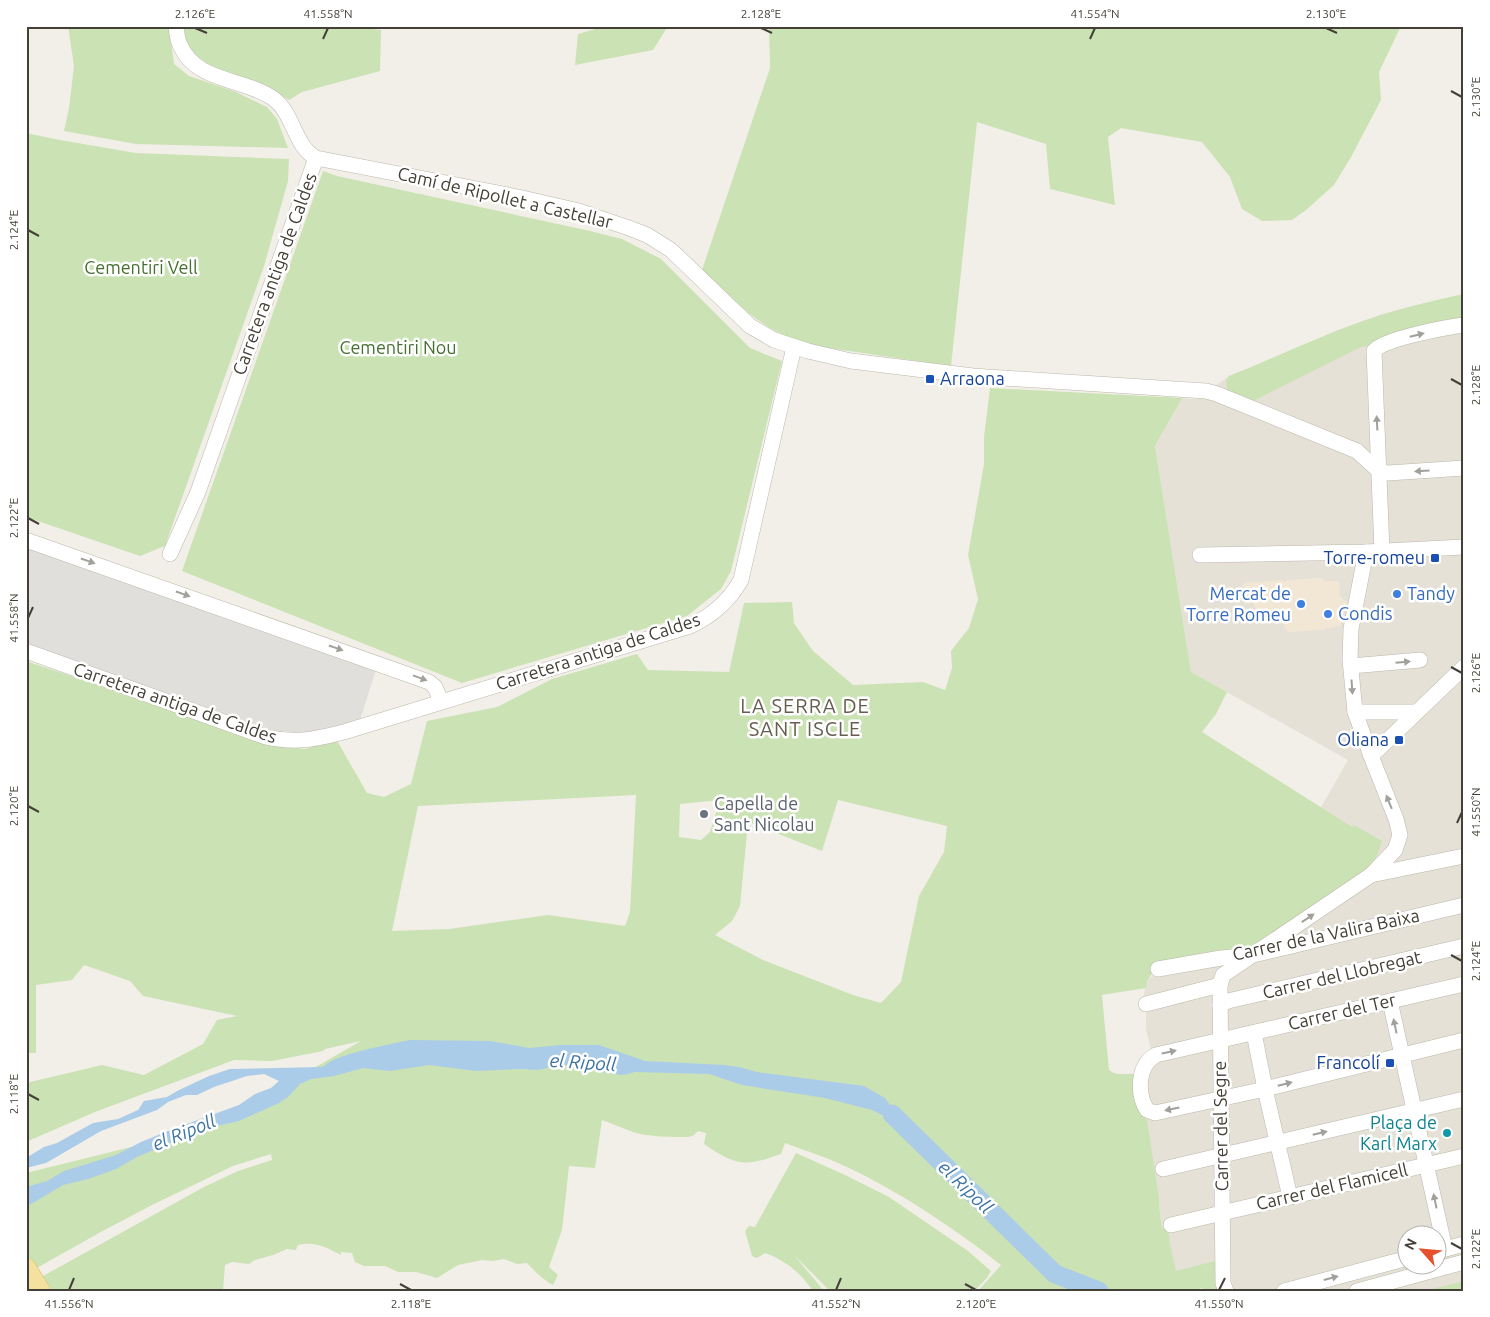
<svg xmlns="http://www.w3.org/2000/svg" width="1490" height="1317" font-family="Ubuntu,sans-serif">
	<style>
		.residential { fill: #e5e1d6; fill-rule: evenodd }
		.commercial { fill: #f2e7d5 }
		.green { fill: #cbe2b4; fill-rule: evenodd }
		.parking { fill: #e1dfdc }
		.water { fill: #aacce9 }
		.lines { fill: none; stroke-linecap: round; stroke-linejoin: round }
		.river { stroke: #aacce9; stroke-width: 19 }
		.minor-casing { stroke: #bcb7ab; stroke-width: 16 }
		.major-casing { stroke: #d7be70; stroke-width: 21 }
		.minor { stroke: #fff; stroke-width: 15 }
		.major { stroke: #f4e09f; stroke-width: 20 }
		.oneway { fill: #a2a09b }
		.ticks { fill: none; stroke: #444037; stroke-width: 2 }
		.transit-dot { fill: #1a4fb4; stroke: #fff; stroke-width: 2 }
		.shop-dot { fill: #3f7fe0; stroke: #fff; stroke-width: 2 }
		.worship-dot { fill: #6b7280; stroke: #fff; stroke-width: 2 }
		.culture-dot { fill: #0f9aa8; stroke: #fff; stroke-width: 2 }
		.labels { text-anchor: middle; stroke-width: 5; stroke-linejoin: round; paint-order: stroke }
		.street-label { font-size: 18px; fill: #444037; stroke: #fff }
		.park-label { font-size: 18px; fill: #457030; stroke: #fff }
		.transit-label { font-size: 18px; fill: #164399; stroke: #fff; text-anchor: end }
		.shop-label { font-size: 18px; fill: #366cbe; stroke: #fff; text-anchor: start }
		.worship-label { font-size: 18px; fill: #5b616d; stroke: #fff; text-anchor: start }
		.culture-label { font-size: 18px; fill: #0d838f; stroke: #fff; text-anchor: end }
		.water-label { font-size: 19px; font-style: italic; fill: #3b73a5; stroke: #fff }
		.quarter-label { font-size: 20px; letter-spacing: 1px; fill: #665e4f; stroke: #fff }
		.neatline { fill: none; stroke: #444037; stroke-width: 2 }
		.ticks-label { font-size: 12px; text-anchor: middle; fill: #444037 }
	</style>
	<rect width="100%" height="100%" fill="#f2efe8"/>
	<path class="residential" d="M1464,294V1281L1423,1291H1218L1215,1282L1176,1271L1171,1254L1168,1239L1170,1238L1168,1231L1162,1227L1160,1215L1159,1197L1143,1110L1151,1050L1146,1029V1008L1143,998L1147,981L1164,965L1358,878L1354,826L1353,828L1320,809L1348,760L1191,672L1155,446L1182,398L1197,399L1229,376L1281,356L1333,332L1382,314ZM1408,1234H1438V1264H1408Z"/>
	<path class="commercial" d="M1321,578L1325,581H1339L1340,597H1343V601H1347V605H1344V609L1341,610V626L1331,627L1329,629L1327,627L1324,630L1289,632L1285,629L1284,624H1276L1275,613L1262,614L1261,609H1255L1254,603H1245L1243,583L1283,580L1285,582L1287,580Z"/>
	<g class="green">
		<path d="M68,26H169L174,64L189,76L236,92L267,107L277,119L288,148L136,144L64,131L69,108L74,66Z"/>
		<path d="M182,26H365L364,28L381,30L380,71L302,92L289,100L262,84L210,67L192,53L182,32Z"/>
		<path d="M606,26H668L653,50L575,65L578,34Z"/>
		<path d="M769,26H1401L1379,72L1381,100L1351,157L1334,185L1306,210L1292,220L1262,221L1242,209L1230,177L1202,142L1121,128L1108,137L1115,205L1050,189L1046,144L977,122L951,366L808,345C759,328 738,305 702,270L770,68Z"/>
		<path d="M26,133L60,140L136,153L289,159L288,181L264,266L165,546L140,556L26,517Z"/>
		<path d="M323,171L337,176L590,231L622,239L661,259L750,348L782,361L731,571L721,589L687,616L462,683L182,571Z"/>
		<path d="M1464,294V322L1404,335L1359,348L1253,401L1227,390L1226,381L1229,376C1280,356 1329,331 1382,315C1409,306 1436,300 1464,294Z"/>
		<path d="M990,388L1182,398L1155,446L1191,672L1227,692L1216,714L1202,732L1352,827L1354,825L1382,841L1374,864L1358,878L1246,952L1164,965L1151,975L1147,981L1146,988L1102,995L1109,1070C1118,1077 1126,1073 1137,1074L1143,1110L1147,1121L1159,1197L1160,1215L1162,1227L1168,1231L1170,1239L1169,1240L1176,1271L1215,1261V1282L1218,1291H1204L1202,1288L1194,1291H978L1001,1265C954,1228 903,1194 849,1168C829,1158 806,1151 785,1143L781,1154C745,1167 736,1166 704,1144L706,1133L698,1131L694,1135L689,1137C673,1137 648,1137 633,1132C622,1128 613,1124 602,1120L595,1168L569,1166L562,1230L549,1267L558,1275L553,1285C545,1281 533,1270 527,1263L517,1264L504,1259L493,1261L482,1260L458,1265L437,1278L416,1272H398L385,1266H364L355,1262L352,1253L341,1252V1255C326,1247 315,1241 298,1245L296,1250L287,1249L273,1255L255,1260L249,1264L232,1262L225,1265L223,1291H52L43,1276L204,1187L238,1171L272,1160L271,1154L233,1166L152,1205L99,1233L26,1274V1173L131,1147L148,1146L274,1091L361,1041L325,1049L323,1051L272,1061L234,1060L95,1112L26,1142V1083L102,1065L144,1075L203,1044L217,1020L237,1016L143,996L130,981L84,965L72,980L36,985V1053H26V661L280,746L305,749L336,739L367,793L384,797L411,784L427,721L497,707L552,679L637,654L648,670L729,672L744,603L792,602L794,623L813,651L853,685L923,682L945,690L952,668L951,651L969,628L978,599L968,555L984,464V437ZM636,795L630,912L625,926L548,915L449,929L392,931L418,806ZM720,800L710,832L701,840L679,837L680,804ZM838,800L947,826L944,852L919,896L901,982L881,1003L853,995L763,960L715,935L732,921L740,906L748,822L822,851Z"/>
		<path d="M796,1153L843,1174L889,1197L968,1251L991,1271L986,1279L974,1291H830L794,1255L824,1291H813C801,1273 785,1260 765,1253L757,1258L752,1256L745,1231L749,1226L755,1227Z"/>
		<path d="M1464,1281V1291H1423Z"/>
	</g>
	<path class="parking" d="M26,539L377,667L360,720L317,734L283,733L232,718L26,645Z"/>
	<path class="water" d="M410,1040L490,1041L529,1048L561,1045H599L645,1061L724,1065L739,1067L757,1072L864,1086L885,1098L910,1133L894,1121L872,1110L825,1098L742,1085L709,1074L635,1072L623,1075L607,1073L577,1066L563,1065L537,1070L521,1069L476,1071L429,1065L390,1071L363,1068L334,1076L311,1079L300,1084L288,1097L279,1103L239,1121L217,1126L182,1138L137,1157L116,1169L88,1179L63,1185L26,1207V1187L47,1181L64,1171L116,1155L141,1142L173,1129L239,1105L255,1094L271,1088L279,1081L264,1074L247,1076L214,1087L197,1095H186L168,1102L157,1110L101,1131L46,1163L26,1168V1158L44,1147L57,1143L93,1123L118,1119L138,1110L144,1101L167,1097L179,1090L209,1076L230,1069L321,1067L325,1066C332,1055 395,1043 410,1040Z"/>
	<g class="lines">
		<path class="river" d="M892,1114L1055,1274L1099,1291"/>
		<g class="minor-casing">
			<g id="minor">
				<path d="M176,26C177,32 177,40 180,45C196,83 245,78 274,99C294,114 294,146 316,158L518,197L579,211L629,228L647,235L671,250L750,326L774,340L808,351L851,361L973,376L1206,391L1217,394L1357,451L1380,472"/>
				<path d="M1380,472L1388,473L1464,468"/>
				<path d="M26,540L429,682L435,687L441,701"/>
				<path d="M1382,551L1374,351C1383,339 1447,327 1464,325"/>
				<path d="M1366,552L1351,629L1350,659L1355,712L1371,756"/>
				<path d="M170,554L198,492L316,158"/>
				<path d="M1200,555L1366,552L1464,547"/>
				<path d="M26,651L266,737C297,744 316,739 347,731L690,626C712,616 729,601 741,580L794,347"/>
				<path d="M1351,666L1420,660"/>
				<path d="M1355,712H1417"/>
				<path d="M1371,875L1464,856"/>
				<path d="M1158,969L1221,958L1253,955L1464,905"/>
				<path d="M1464,984L1156,1055C1137,1065 1137,1094 1147,1110L1155,1113L1265,1089L1464,1040"/>
				<path d="M1390,1001L1445,1249"/>
				<path d="M1146,1004L1220,985"/>
				<path d="M1220,1005L1228,1001L1464,946"/>
				<path d="M1254,1033L1265,1089L1290,1197"/>
				<path d="M1163,1169L1464,1099"/>
				<path d="M1171,1225L1464,1156"/>
				<path d="M1438,1251L1464,1244"/>
				<path d="M1226,1291L1223,1283L1220,985L1223,975L1371,875L1395,850L1400,835L1396,819L1371,756L1464,667"/>
				<path d="M1284,1291L1408,1258"/>
				<path d="M1357,1291L1464,1262"/>
			</g>
		</g>
		<g class="major-casing">
			<path id="major" d="M26,1268L40,1291"/>
		</g>
		<use href="#minor" class="minor"/>
		<use href="#major" class="major"/>
	</g>
	<defs><path id="oneway-solid" d="M-6-.8H1V-3.2L6.5 0L1 3.2V.8H-6Z" transform="scale(1.25)"/></defs>
	<g class="oneway">
		<use href="#oneway-solid" transform="translate(1417 335) rotate(-14)"/>
		<use href="#oneway-solid" transform="translate(1377 423) rotate(-93)"/>
		<use href="#oneway-solid" transform="translate(1422 471) rotate(176)"/>
		<use href="#oneway-solid" transform="translate(88 561) rotate(19)"/>
		<use href="#oneway-solid" transform="translate(183 594) rotate(19)"/>
		<use href="#oneway-solid" transform="translate(336 648) rotate(19)"/>
		<use href="#oneway-solid" transform="translate(1403 662) rotate(-5)"/>
		<use href="#oneway-solid" transform="translate(420 678) rotate(20)"/>
		<use href="#oneway-solid" transform="translate(1352 687) rotate(86)"/>
		<use href="#oneway-solid" transform="translate(1389 802) rotate(-112)"/>
		<use href="#oneway-solid" transform="translate(1308 918) rotate(-34)"/>
		<use href="#oneway-solid" transform="translate(1395 1026) rotate(-102)"/>
		<use href="#oneway-solid" transform="translate(1169 1052) rotate(-12)"/>
		<use href="#oneway-solid" transform="translate(1285 1084) rotate(-14)"/>
		<use href="#oneway-solid" transform="translate(1172 1109) rotate(168)"/>
		<use href="#oneway-solid" transform="translate(1320 1133) rotate(-13)"/>
		<use href="#oneway-solid" transform="translate(1435 1201) rotate(-102)"/>
		<use href="#oneway-solid" transform="translate(1331 1278) rotate(-15)"/>
	</g>
	<path class="ticks" d="M195,28L207,33M761,28L772,33M1326,28L1337,33M323,39L328,28M1090,39L1095,28M1451,91L1462,97M28,230L39,236M1451,379L1462,385M28,518L39,524M28,618L33,607M1451,667L1462,673M28,806L39,812M1457,823L1462,812M1451,955L1462,961M28,1094L39,1100M1451,1243L1462,1249M400,1284L411,1290M965,1284L976,1290M69,1290L74,1278M836,1290L841,1278M1219,1290L1225,1278"/>
	<g class="transit-dot">
		<rect x="925" y="374" width="10" height="10" rx="2.5"/>
		<rect x="1430" y="553" width="10" height="10" rx="2.5"/>
		<rect x="1394" y="735" width="10" height="10" rx="2.5"/>
		<rect x="1385" y="1058" width="10" height="10" rx="2.5"/>
	</g>
	<g class="shop-dot">
		<circle cx="1397" cy="594" r="5"/>
		<circle cx="1301" cy="604" r="5"/>
		<circle cx="1328" cy="614" r="5"/>
	</g>
	<circle class="worship-dot" cx="704" cy="814" r="5"/>
	<circle class="culture-dot" cx="1447" cy="1133" r="5"/>
	<g class="labels">
		<g class="street-label">
			<text transform="translate(505 198) rotate(13)" y="6">Camí de Ripollet a Castellar</text>
			<text transform="translate(275 274) rotate(-70)" y="6">Carretera antiga de Caldes</text>
			<text transform="translate(598 652) rotate(-18)" y="6">Carretera antiga de Caldes</text>
			<text transform="translate(175 703) rotate(19)" y="6">Carretera antiga de Caldes</text>
			<text transform="translate(1326 935) rotate(-12)" y="6">Carrer de la Valira Baixa</text>
			<text transform="translate(1342 975) rotate(-13)" y="6">Carrer del Llobregat</text>
			<text transform="translate(1342 1012) rotate(-13)" y="6">Carrer del Ter</text>
			<text transform="translate(1221 1126) rotate(-91)" y="6">Carrer del Segre</text>
			<text transform="translate(1332 1187) rotate(-13)" y="6">Carrer del Flamicell</text>
		</g>
		<g class="park-label">
			<text x="141" y="274">Cementiri Vell</text>
			<text x="398" y="354">Cementiri Nou</text>
		</g>
		<g class="transit-label">
			<text x="940" y="385" text-anchor="start">Arraona</text>
			<text x="1425" y="564">Torre-romeu</text>
			<text x="1389" y="746">Oliana</text>
			<text x="1380" y="1069">Francolí</text>
		</g>
		<g class="shop-label">
			<text x="1291" y="600" text-anchor="end">Mercat de<tspan x="1291" dy="21">Torre Romeu</tspan></text>
			<text x="1407" y="600">Tandy</text>
			<text x="1338" y="620">Condis</text>
		</g>
		<g class="worship-label">
			<text x="714" y="810">Capella de<tspan x="714" dy="21">Sant Nicolau</tspan></text>
		</g>
		<g class="culture-label">
			<text x="1437" y="1129">Plaça de<tspan x="1437" dy="21">Karl Marx</tspan></text>
		</g>
		<g class="water-label">
			<text transform="translate(583 1062) rotate(4)" y="7">el Ripoll</text>
			<text transform="translate(184 1132) rotate(-22)" y="7">el Ripoll</text>
			<text transform="translate(966 1187) rotate(44)" y="7">el Ripoll</text>
		</g>
		<g class="quarter-label">
			<text x="805" y="713">LA SERRA DE<tspan x="805" dy="23">SANT ISCLE</tspan></text>
		</g>
	</g>
	<rect width="1490" height="1317" fill="none" stroke="#ffffff" stroke-width="55"/>
	<g transform="translate(1422 1250) rotate(297)"><circle r="24" fill="#ffffff" stroke="#b4b3af"/>
	<path d="M0-4L9 19L0 12L-9 19Z" fill="#e4512c"/>
	<text y="-8" font-size="14" font-weight="bold" text-anchor="middle" fill="#444037">N</text>
	</g>
	<rect x="28" y="28" width="1434" height="1262" class="neatline"/>
	<g class="ticks-label">
		<text x="195" y="18">2.126°E</text>
		<text x="328" y="18">41.558°N</text>
		<text x="761" y="18">2.128°E</text>
		<text x="1095" y="18">41.554°N</text>
		<text x="1326" y="18">2.130°E</text>
		<text transform="translate(1476 97) rotate(-90)" y="4">2.130°E</text>
		<text transform="translate(14 230) rotate(-90)" y="4">2.124°E</text>
		<text transform="translate(1476 385) rotate(-90)" y="4">2.128°E</text>
		<text transform="translate(14 518) rotate(-90)" y="4">2.122°E</text>
		<text transform="translate(14 618) rotate(-90)" y="4">41.558°N</text>
		<text transform="translate(1476 673) rotate(-90)" y="4">2.126°E</text>
		<text transform="translate(14 806) rotate(-90)" y="4">2.120°E</text>
		<text transform="translate(1476 812) rotate(-90)" y="4">41.550°N</text>
		<text transform="translate(1476 961) rotate(-90)" y="4">2.124°E</text>
		<text transform="translate(14 1094) rotate(-90)" y="4">2.118°E</text>
		<text transform="translate(1476 1249) rotate(-90)" y="4">2.122°E</text>
		<text x="69" y="1308">41.556°N</text>
		<text x="411" y="1308">2.118°E</text>
		<text x="836" y="1308">41.552°N</text>
		<text x="976" y="1308">2.120°E</text>
		<text x="1219" y="1308">41.550°N</text>
	</g>
</svg>
